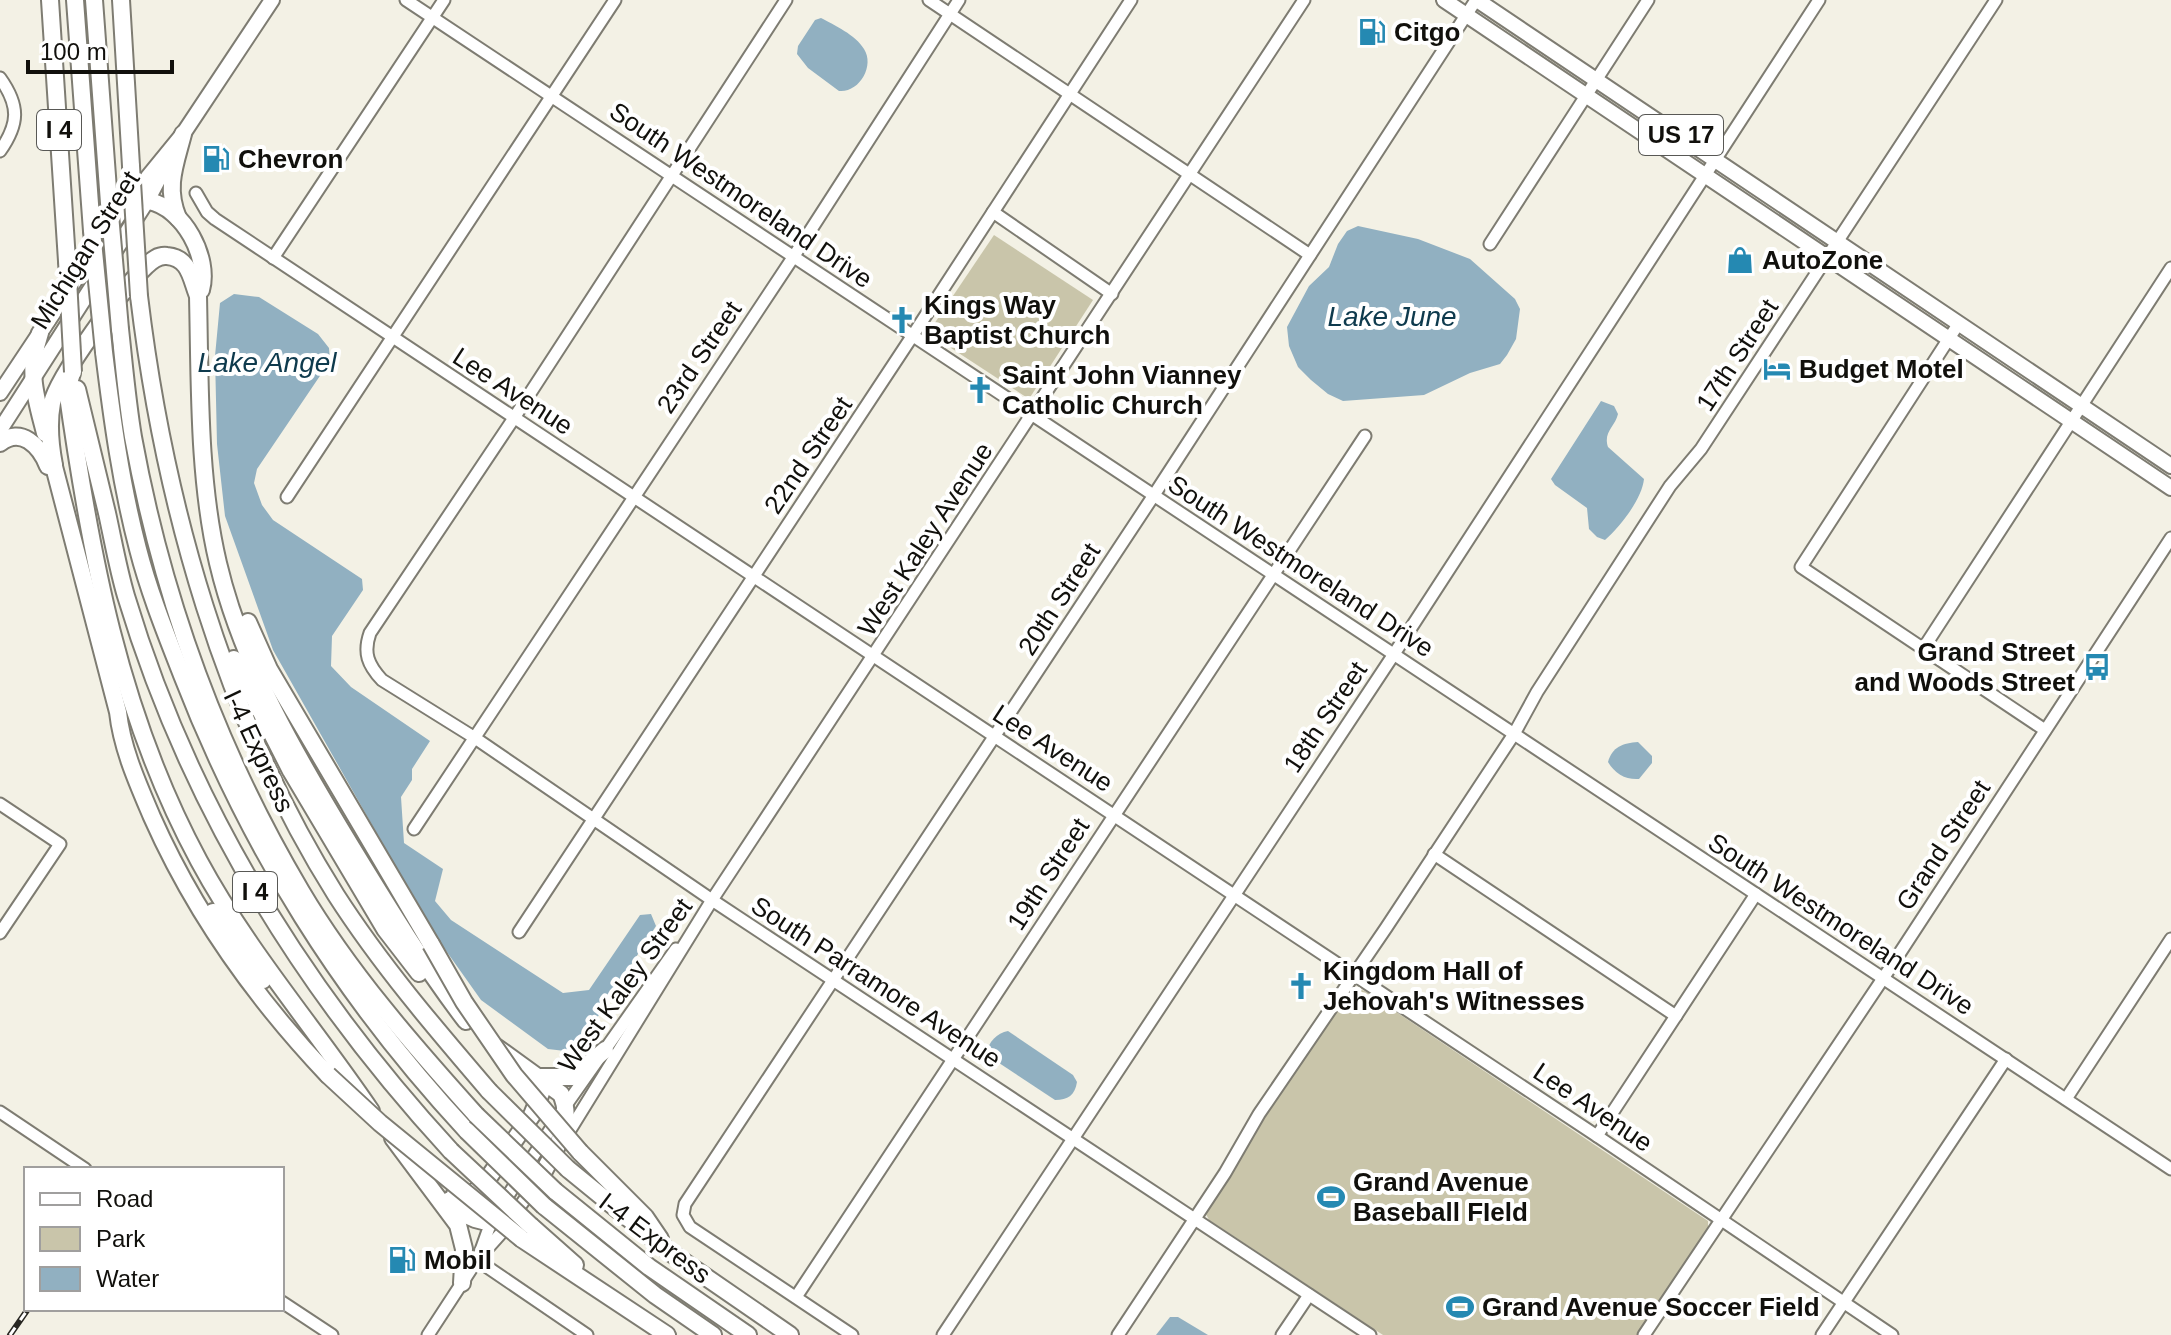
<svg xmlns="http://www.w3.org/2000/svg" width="2171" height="1335" font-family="Arial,sans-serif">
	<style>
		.green { fill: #c9c5aa }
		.water { fill: #91b0c1 }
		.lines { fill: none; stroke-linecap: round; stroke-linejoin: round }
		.minor-casing { stroke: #7e7c72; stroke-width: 15 }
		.major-casing { stroke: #7e7c72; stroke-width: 18 }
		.highway-casing { stroke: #7e7c72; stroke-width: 20 }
		.minor { stroke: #fff; stroke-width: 11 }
		.major { stroke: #fff; stroke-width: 14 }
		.highway { stroke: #fff; stroke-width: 16 }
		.rail-casing { stroke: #282722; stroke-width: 6 }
		.rail { stroke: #fff; stroke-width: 3; stroke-dasharray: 9; stroke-linecap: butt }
		.highway-bridge-casing { stroke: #7e7c72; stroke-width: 20; stroke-linecap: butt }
		.highway-bridge { stroke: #fff; stroke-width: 16 }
		.labels { text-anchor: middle; stroke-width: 8; stroke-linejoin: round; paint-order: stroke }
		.shield { fill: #fff; stroke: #585855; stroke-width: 2 }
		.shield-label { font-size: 24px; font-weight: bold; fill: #11100c }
		.poi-label { font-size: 26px; font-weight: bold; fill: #11100c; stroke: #fff; text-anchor: start }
		.street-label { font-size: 26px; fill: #11100c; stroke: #fff }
		.water-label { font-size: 28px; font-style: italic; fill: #0e3a4d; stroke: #fff }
	</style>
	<rect width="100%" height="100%" fill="#f3f1e5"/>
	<g class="green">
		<path d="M994,235L1093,300L1029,399L928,333Z"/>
		<path d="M1352,987L1365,991L1708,1221V1231L1639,1335H1383L1209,1220L1206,1214L1209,1206L1263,1117Z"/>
	</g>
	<g class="water">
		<path d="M821,18C834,25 856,35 864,49C875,66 859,93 839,91L808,68L797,54L798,46L815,20Z"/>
		<path d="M1358,226L1418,239L1470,259L1515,299L1520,309L1516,339L1507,355L1500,364L1470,373L1424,395L1343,401L1328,394L1311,380L1298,367L1289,346L1287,327L1309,286L1329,267L1338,244L1347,231Z"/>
		<path d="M234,294L259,297L318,334L329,348L330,361L257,469L254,483L262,505L273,520L362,579L363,590L332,636L331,666L351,687L430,741L412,769V780L401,797L404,843L443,869L435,901L451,920L563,993L589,990L640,915L651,914L656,926L579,1046L565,1051L548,1049L481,1000L432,931L273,650L225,516L217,444L215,356L220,303Z"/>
		<path d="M1601,401L1614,406L1618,414C1615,427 1603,432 1608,447L1644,479C1642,499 1620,527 1605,540L1597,537L1589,529L1587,508L1555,485L1551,479Z"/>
		<path d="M1638,742L1652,756V763L1639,779C1626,780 1615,774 1608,762C1612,747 1623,743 1638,742Z"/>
		<path d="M1008,1031L1073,1075L1077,1082C1075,1095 1068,1100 1055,1100L990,1057L987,1053C988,1042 997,1033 1008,1031Z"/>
		<path d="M1170,1317H1178L1208,1335H1156Z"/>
	</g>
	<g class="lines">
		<g class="minor-casing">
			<g id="minor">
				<path d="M406,0L2171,1169"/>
				<path d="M786,0L514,418L370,633C363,653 368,665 382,680L475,738L712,900L1370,1335"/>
				<path d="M929,0L1310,255"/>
				<path d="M0,78C20,106 19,124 0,151"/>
				<path d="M196,193L207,212L215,219L1597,1136L1892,1335"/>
				<path d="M993,212L1112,294"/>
				<path d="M1490,244L1648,0"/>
				<path d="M273,258L444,0"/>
				<path d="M1959,323L1801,567L2045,730"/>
				<path d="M287,497L615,0"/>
				<path d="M1923,649L2171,268"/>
				<path d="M0,804L60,844L0,933"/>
				<path d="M414,829L794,256L959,0"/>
				<path d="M1434,854L1676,1016"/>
				<path d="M519,932L913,335L1131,0"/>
				<path d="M2066,1099L2171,939"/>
				<path d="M0,1112L85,1169"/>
				<path d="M1597,1136L1756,894"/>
				<path d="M565,1138L712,900L1304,0"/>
				<path d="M480,1253L491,1222L566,1105L676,949"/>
				<path d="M477,1260L587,1335"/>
				<path d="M796,1297L1365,436"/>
				<path d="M282,1302L332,1335"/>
				<path d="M428,1335L477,1260L503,1231L543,1173"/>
				<path d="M852,1335L690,1227L683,1215L685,1204L1154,495L1476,0"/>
				<path d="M943,1335L1394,654L1819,0"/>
				<path d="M1118,1335L1225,1173L1259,1114L1386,928L1514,734L1537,692L1670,486L1701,449L1996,0"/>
				<path d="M1282,1335L1309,1295"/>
				<path d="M1644,1335L1890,968L2171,538"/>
				<path d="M1822,1335L2006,1059"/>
			</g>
		</g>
		<g class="major-casing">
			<g id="major">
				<path d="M1444,0L2171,488"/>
				<path d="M1477,0L2171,466"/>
				<path d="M0,393L125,205L183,134L272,0"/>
				<path d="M0,430L147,201L167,163"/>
			</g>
		</g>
		<g class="highway-casing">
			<g id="highway">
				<path d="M50,0L67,261"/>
				<path d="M75,0L92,231"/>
				<path d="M94,0L109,203"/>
				<path d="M121,0L131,166"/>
				<path d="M125,205C133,203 140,200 149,201C184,208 210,258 201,290"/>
				<path d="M178,218C165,187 175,165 183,134"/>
				<path d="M139,296C164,504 224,717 336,895C381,965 435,1028 489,1091"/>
				<path d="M120,329C124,365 127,401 133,437C162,596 218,751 301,891C349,972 413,1045 476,1115"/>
				<path d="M40,333C27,372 35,394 45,433"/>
				<path d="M104,352C112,418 121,484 138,549C149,592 166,634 182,675C249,848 341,995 467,1131"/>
				<path d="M72,373L67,389C90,553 119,713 199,861C247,950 314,1027 371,1111"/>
				<path d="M77,389C87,430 97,471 107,513C113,540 118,569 126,596C189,806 303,990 451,1151"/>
				<path d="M0,443C21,426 40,446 48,466"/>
				<path d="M51,455L118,712C122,749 138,784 152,817C195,914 255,998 328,1075"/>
				<path d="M54,465C50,444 48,424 52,403C58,376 124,287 146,266C152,260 158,255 167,256C190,258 191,279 198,296C200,382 198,479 218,563C242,665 298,759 352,848C388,907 424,966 466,1021"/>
				<path d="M248,622L269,669L431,944"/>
				<path d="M234,659L291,771L385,929L419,973"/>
				<path d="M213,912L263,980"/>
				<path d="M496,1047L561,1094C574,1122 557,1146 544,1171"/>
				<path d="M541,1077H573L605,1050"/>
				<path d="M393,1138L458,1225L464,1249L462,1283"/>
				<path d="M580,1152L645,1217L660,1239"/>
				<path d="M568,1169L671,1253L790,1335"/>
				<path d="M555,1191L649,1267L748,1335"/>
				<path d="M455,1194L470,1195L482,1187L532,1115L541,1093"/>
				<path d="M450,1200C463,1218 486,1227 506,1218"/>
				<path d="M544,1206L655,1295L713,1335"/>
				<path d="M531,1226L575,1265"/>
				<path d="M522,1239L667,1335"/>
			</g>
		</g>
		<use href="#minor" class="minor"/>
		<use href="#major" class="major"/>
		<use href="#highway" class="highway"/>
		<g class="rail-casing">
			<path id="rail" d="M10,1335L28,1309"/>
		</g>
		<use href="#rail" class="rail"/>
		<g class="highway-bridge-casing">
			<g id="highway-bridge">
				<path d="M131,166L139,296"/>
				<path d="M109,203L120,329"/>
				<path d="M92,231L104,352"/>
				<path d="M67,261L73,372"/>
				<path d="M431,944L464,1002L514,1075L580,1152"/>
				<path d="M328,1075L380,1123L522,1239"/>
				<path d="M489,1091L568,1169"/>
				<path d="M476,1115L555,1191"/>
				<path d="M467,1131L544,1206"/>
				<path d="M451,1151L531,1226"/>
			</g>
		</g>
		<use href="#highway-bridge" class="highway-bridge"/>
	</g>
	<defs>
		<g id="fuel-bare" transform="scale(2.16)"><path d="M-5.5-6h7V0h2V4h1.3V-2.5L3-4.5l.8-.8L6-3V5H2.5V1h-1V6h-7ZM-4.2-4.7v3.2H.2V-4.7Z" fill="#2589b2" stroke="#fff" stroke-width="2.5" paint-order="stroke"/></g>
		<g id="shop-bare" transform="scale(2.16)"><path d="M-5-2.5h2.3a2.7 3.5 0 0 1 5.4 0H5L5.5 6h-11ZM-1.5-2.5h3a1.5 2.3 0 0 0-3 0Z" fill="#2589b2" stroke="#fff" stroke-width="2.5" paint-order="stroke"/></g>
		<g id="church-bare" transform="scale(2.16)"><path d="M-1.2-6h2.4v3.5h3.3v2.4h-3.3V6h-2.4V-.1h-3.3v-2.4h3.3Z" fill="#2589b2" stroke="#fff" stroke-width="2.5" paint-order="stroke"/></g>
		<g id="hotel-bare" transform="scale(2.16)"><path d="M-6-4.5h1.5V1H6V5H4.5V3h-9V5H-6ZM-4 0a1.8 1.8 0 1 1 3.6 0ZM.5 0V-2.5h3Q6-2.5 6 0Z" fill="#2589b2" stroke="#fff" stroke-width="2.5" paint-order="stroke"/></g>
		<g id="bus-bare" transform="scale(2.16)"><path d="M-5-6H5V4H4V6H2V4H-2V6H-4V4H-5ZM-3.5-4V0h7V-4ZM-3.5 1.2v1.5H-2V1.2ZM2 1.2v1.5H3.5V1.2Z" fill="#2589b2" stroke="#fff" stroke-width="2.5" paint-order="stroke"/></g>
		<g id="stadium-bare" transform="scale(2.16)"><path d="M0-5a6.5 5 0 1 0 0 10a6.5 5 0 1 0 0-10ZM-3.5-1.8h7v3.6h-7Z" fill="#2589b2" stroke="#fff" stroke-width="2.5" paint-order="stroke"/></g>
	</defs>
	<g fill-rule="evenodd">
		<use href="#fuel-bare" x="1372" y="32"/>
		<use href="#fuel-bare" x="216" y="159"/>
		<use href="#shop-bare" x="1740" y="260"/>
		<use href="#church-bare" x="902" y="320"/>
		<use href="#hotel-bare" x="1777" y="369"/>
		<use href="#church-bare" x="980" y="390"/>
		<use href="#bus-bare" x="2097" y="667"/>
		<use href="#church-bare" x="1301" y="986"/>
		<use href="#stadium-bare" x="1331" y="1197"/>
		<use href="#fuel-bare" x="402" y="1260"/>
		<use href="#stadium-bare" x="1460" y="1307"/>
	</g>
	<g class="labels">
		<g class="shield">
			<rect x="37" y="110" width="44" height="40" rx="6"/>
			<rect x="1639" y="115" width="84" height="40" rx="6"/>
			<rect x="233" y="872" width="44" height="40" rx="6"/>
		</g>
		<g class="shield-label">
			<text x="59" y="138">I 4</text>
			<text x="1681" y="143">US 17</text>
			<text x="255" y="900">I 4</text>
		</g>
		<g class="poi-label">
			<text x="1394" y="41">Citgo</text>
			<text x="238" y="168">Chevron</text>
			<text x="1762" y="269">AutoZone</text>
			<text x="924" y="314">Kings Way<tspan x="924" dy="30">Baptist Church</tspan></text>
			<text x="1799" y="378">Budget Motel</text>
			<text x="1002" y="384">Saint John Vianney<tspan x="1002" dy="30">Catholic Church</tspan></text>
			<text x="2075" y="661" text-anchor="end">Grand Street<tspan x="2075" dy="30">and Woods Street</tspan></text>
			<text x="1323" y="980">Kingdom Hall of<tspan x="1323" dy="30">Jehovah's Witnesses</tspan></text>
			<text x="1353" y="1191">Grand Avenue<tspan x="1353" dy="30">Baseball FIeld</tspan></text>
			<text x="424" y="1269">Mobil</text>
			<text x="1482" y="1316">Grand Avenue Soccer Field</text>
		</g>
		<g class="street-label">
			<text transform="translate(741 195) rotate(34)" y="9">South Westmoreland Drive</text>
			<text transform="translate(85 250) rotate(-58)" y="9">Michigan Street</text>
			<text transform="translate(1737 355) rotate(-57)" y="9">17th Street</text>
			<text transform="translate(699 357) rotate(-56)" y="9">23rd Street</text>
			<text transform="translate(513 391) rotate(33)" y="9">Lee Avenue</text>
			<text transform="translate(808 455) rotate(-56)" y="9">22nd Street</text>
			<text transform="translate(925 539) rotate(-57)" y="9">West Kaley Avenue</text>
			<text transform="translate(1301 566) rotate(33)" y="9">South Westmoreland Drive</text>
			<text transform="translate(1059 599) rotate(-57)" y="9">20th Street</text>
			<text transform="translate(1325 717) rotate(-56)" y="9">18th Street</text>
			<text transform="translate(1053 748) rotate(33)" y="9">Lee Avenue</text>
			<text transform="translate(259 751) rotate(65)" y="9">I-4 Express</text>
			<text transform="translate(1943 845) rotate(-57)" y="9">Grand Street</text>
			<text transform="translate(1048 874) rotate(-57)" y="9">19th Street</text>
			<text transform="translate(1841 924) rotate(33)" y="9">South Westmoreland Drive</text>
			<text transform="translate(876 982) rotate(33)" y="9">South Parramore Avenue</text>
			<text transform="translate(625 985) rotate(-54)" y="9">West Kaley Street</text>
			<text transform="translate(1593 1107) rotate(34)" y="9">Lee Avenue</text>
			<text transform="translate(655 1238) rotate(37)" y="9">I-4 Express</text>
		</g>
		<g class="water-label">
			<text x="1392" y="326">Lake June</text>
			<text x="267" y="372">Lake Angel</text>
		</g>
	</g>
	<rect x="24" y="1167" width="260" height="144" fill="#ffffff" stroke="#a09f9e" stroke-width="2"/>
	<rect x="40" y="1193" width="40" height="12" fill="#ffffff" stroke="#a09f9e" stroke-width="2"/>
	<text x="96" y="1207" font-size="24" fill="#11100c">Road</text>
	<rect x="40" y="1227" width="40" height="24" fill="#c9c5aa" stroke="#a09f9e" stroke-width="2"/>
	<text x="96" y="1247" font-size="24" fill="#11100c">Park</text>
	<rect x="40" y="1267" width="40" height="24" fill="#91b0c1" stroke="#a09f9e" stroke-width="2"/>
	<text x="96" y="1287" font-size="24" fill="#11100c">Water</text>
	<path d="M28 60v12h144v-12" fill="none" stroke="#11100c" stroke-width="4"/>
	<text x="40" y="60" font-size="24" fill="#11100c" stroke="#ffffff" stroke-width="6" paint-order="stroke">100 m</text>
</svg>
